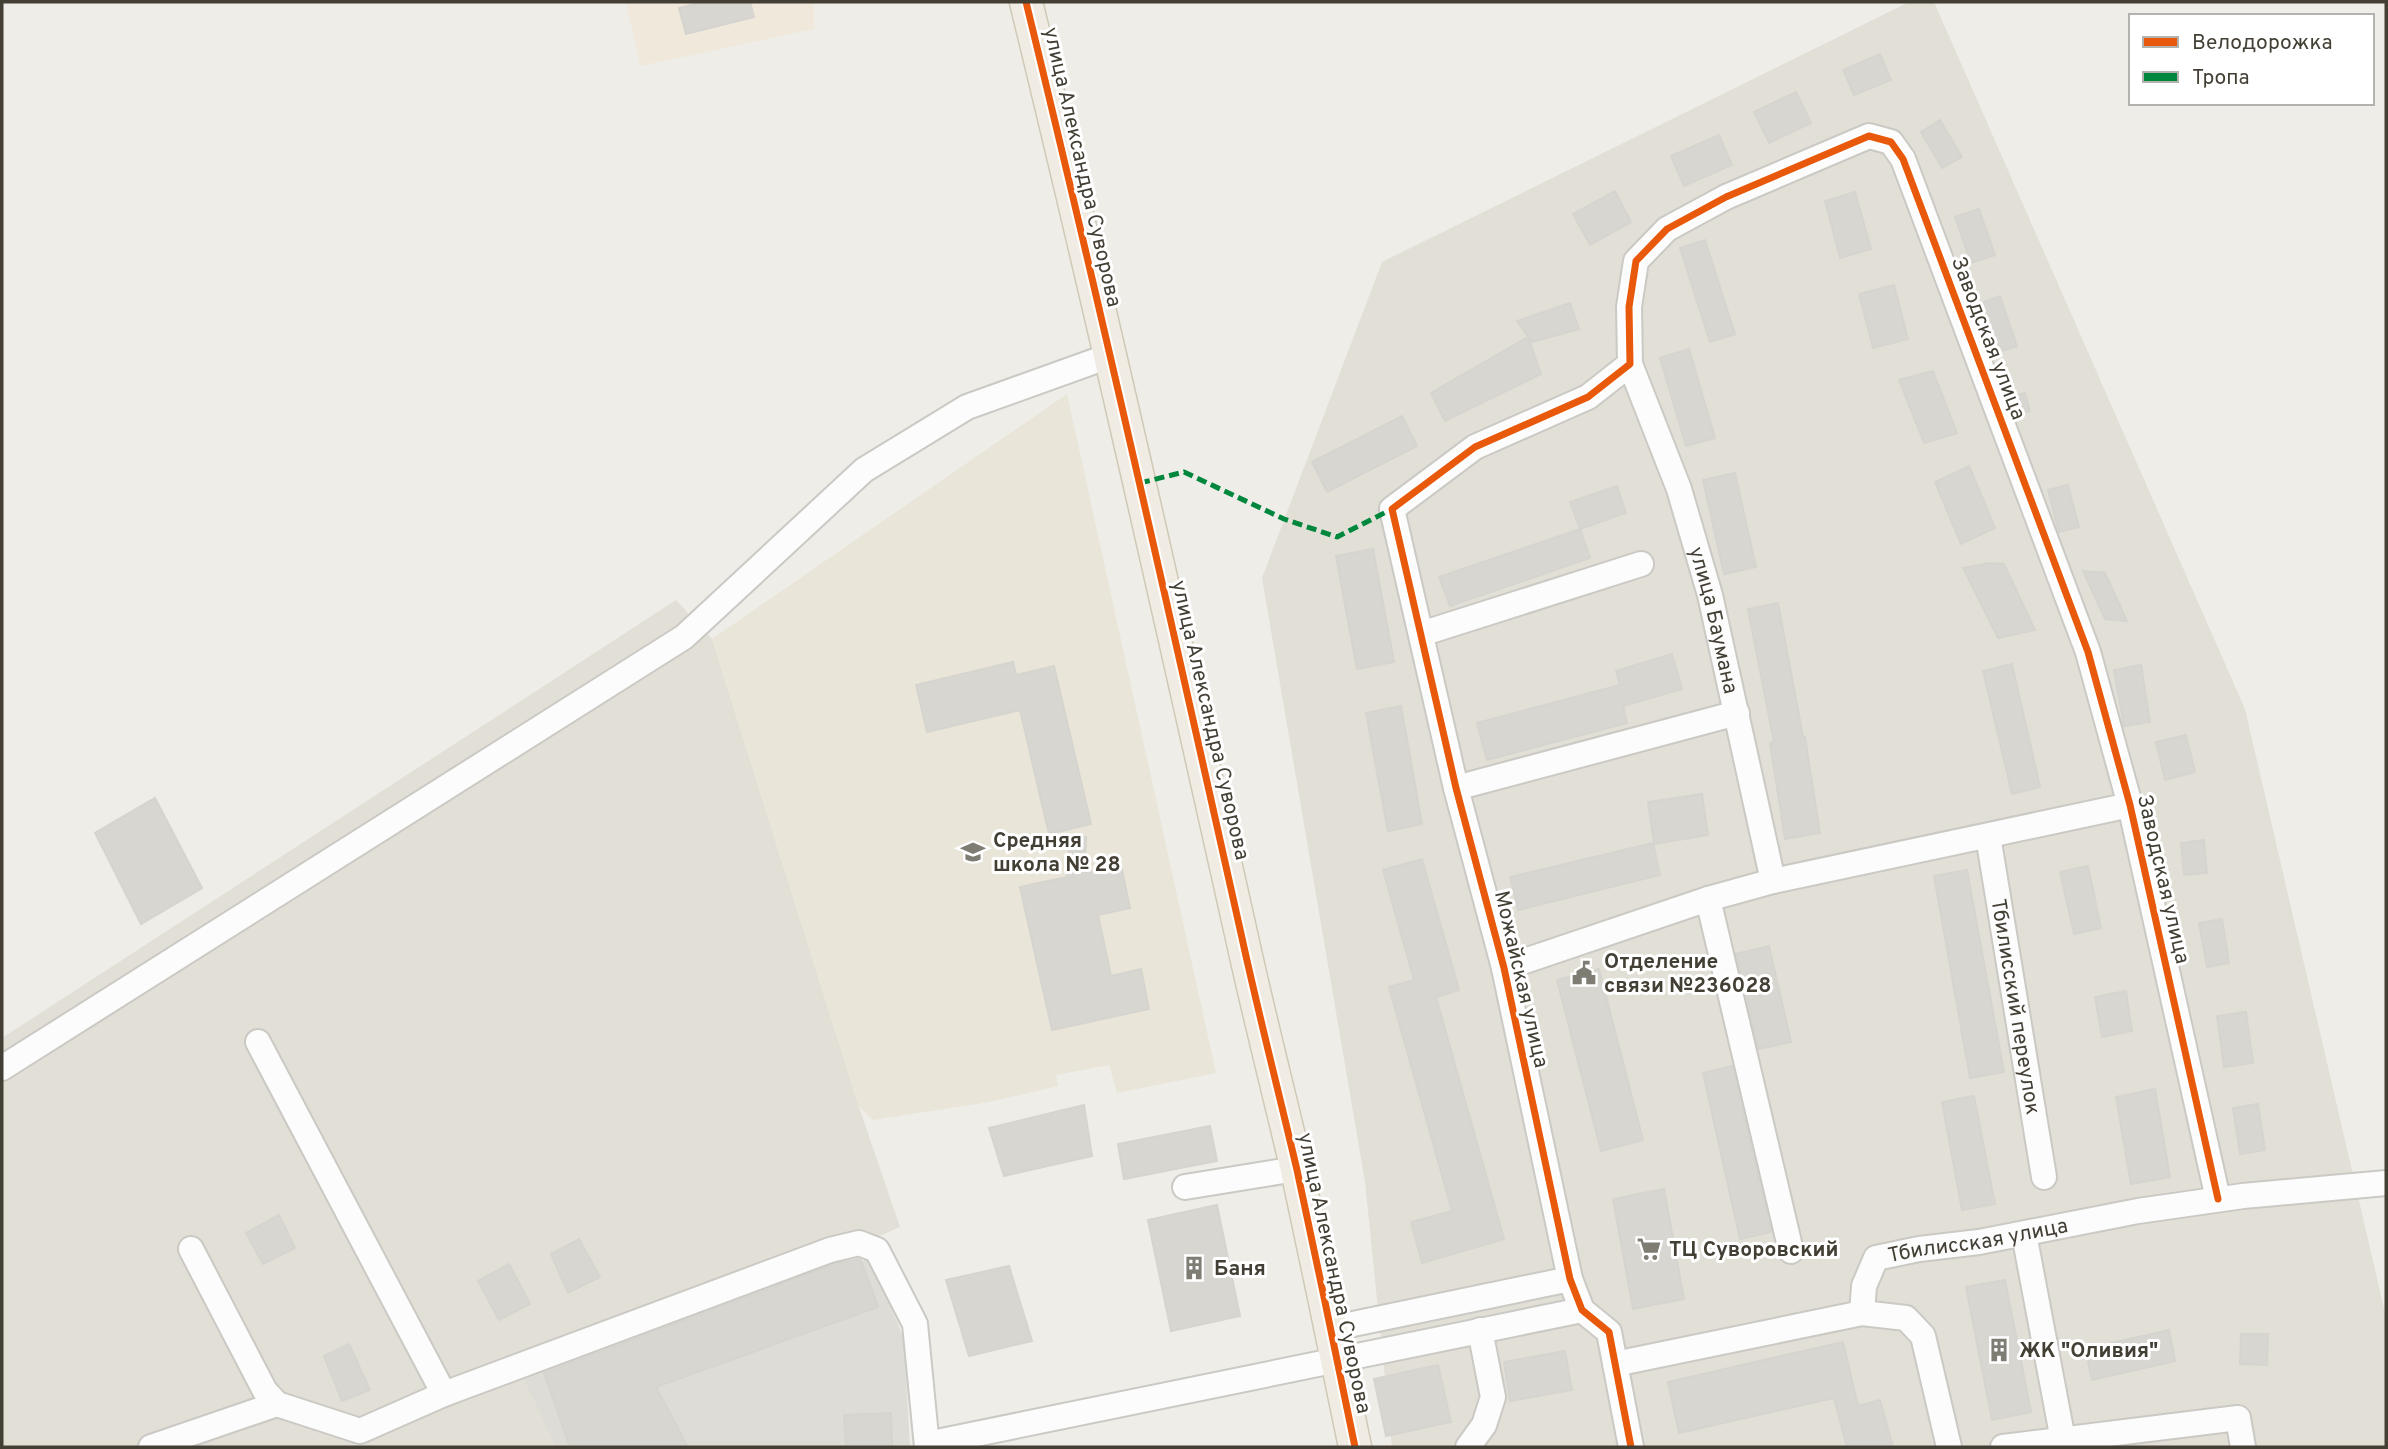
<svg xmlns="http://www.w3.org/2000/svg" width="2388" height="1449" font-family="Overpass,sans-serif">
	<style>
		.residential { fill: #e2dfd6 }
		.commercial { fill: #f0e9db }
		.industrial { fill: #dedcd6 }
		.education { fill: #e9e5d8 }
		.building { fill: #d8d6d1; stroke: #d6d4ce; stroke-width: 2 }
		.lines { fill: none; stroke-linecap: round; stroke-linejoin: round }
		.minor-casing { stroke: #cbc9c4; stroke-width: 28 }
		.major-casing { stroke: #cfc9b6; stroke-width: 35 }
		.minor { stroke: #fcfcfc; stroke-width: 24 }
		.major { stroke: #f0ece3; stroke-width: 32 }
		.quiet { stroke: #00873e; stroke-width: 5; stroke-dasharray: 10 5; stroke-linecap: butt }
		.cycleway-casing { stroke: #fff; stroke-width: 11 }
		.cycleway { stroke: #e8590c; stroke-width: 7 }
		.labels { text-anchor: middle; stroke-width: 6; stroke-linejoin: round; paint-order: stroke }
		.street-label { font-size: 21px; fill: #433f35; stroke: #fff }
		.poi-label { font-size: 21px; font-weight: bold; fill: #433f35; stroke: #fff; text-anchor: start }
	</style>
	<rect width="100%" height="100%" fill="#eeede8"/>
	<g class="residential">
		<path d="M1909,2H1934L2245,709L2386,1317V1447H1392L1365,1182L1262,578L1382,262Z"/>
		<path d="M676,600L712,639L859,1107L900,1227L534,1386L560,1447H2V1038Z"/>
	</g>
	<path class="commercial" d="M626,2H814V29L640,66Z"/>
	<path class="industrial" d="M871,1258L904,1339L910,1447H556L524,1379Z"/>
	<path class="education" d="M1067,394L1216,1073L1117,1093L1109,1065L1056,1075L1058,1086L989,1102L873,1120L859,1107L712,639Z"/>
	<g class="building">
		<path d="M703,2H750L754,17L686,34L679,8Z"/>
		<path d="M1880,54L1891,80L1854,95L1843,70Z"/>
		<path d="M1796,92L1811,123L1769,143L1754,112Z"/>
		<path d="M1940,120L1962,157L1942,168L1921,132Z"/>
		<path d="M1719,135L1732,165L1684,186L1671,156Z"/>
		<path d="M1615,191L1631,222L1590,245L1573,214Z"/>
		<path d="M1855,192L1871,249L1840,258L1825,201Z"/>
		<path d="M1979,209L1995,255L1971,263L1955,217Z"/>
		<path d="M1705,240L1735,334L1710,342L1680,248Z"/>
		<path d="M1894,285L1908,339L1873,348L1859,294Z"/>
		<path d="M2000,296L2017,346L1998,352L1981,303Z"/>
		<path d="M1570,303L1579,329L1532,342L1517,321Z"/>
		<path d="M1528,337L1541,374L1445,421L1431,393Z"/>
		<path d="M1689,349L1715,438L1686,446L1660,358Z"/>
		<path d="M1933,371L1957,433L1924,443L1899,380Z"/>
		<path d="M2025,393L2030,411L2015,415L2008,398Z"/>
		<path d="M1402,416L1417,446L1327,492L1312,462Z"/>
		<path d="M1969,466L1995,528L1961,544L1935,482Z"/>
		<path d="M1735,473L1756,567L1724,574L1703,480Z"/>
		<path d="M2068,485L2079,527L2059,532L2048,490Z"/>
		<path d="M1617,486L1626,513L1580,529L1570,502Z"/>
		<path d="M1580,529L1590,558L1450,606L1439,577Z"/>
		<path d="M1373,549L1394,662L1357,669L1336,556Z"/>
		<path d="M1989,563L2004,564L2035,630L1998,638L1963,568Z"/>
		<path d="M2083,571L2105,573L2127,621L2105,619Z"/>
		<path d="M1778,603L1803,737H1805L1820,833L1785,839L1770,743L1774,742L1748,609Z"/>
		<path d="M1672,654L1682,689L1623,706L1627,723L1487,760L1477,723L1620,685L1616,671Z"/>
		<path d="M1013,662L1016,675L1054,666L1091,824L1049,834L1020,710L927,732L916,685Z"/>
		<path d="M2012,664L2040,787L2012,794L1983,671Z"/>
		<path d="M2141,665L2150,722L2124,726L2114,670Z"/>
		<path d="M1401,706L1422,824L1388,831L1366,713Z"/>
		<path d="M2186,735L2195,772L2165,780L2156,742Z"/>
		<path d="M1702,794L1708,835L1654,844L1648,802Z"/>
		<path d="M155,798L202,888L141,924L95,833Z"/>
		<path d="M1070,836L1086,837L1085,873L1121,865L1130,908L1098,915L1111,976L1141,969L1149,1009L1052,1030L1020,887L1067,877Z"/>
		<path d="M2204,840L2207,873L2184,875L2181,843Z"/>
		<path d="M1653,843L1660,875L1518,910L1510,877Z"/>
		<path d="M1422,859L1459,990L1436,997L1504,1239L1422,1263L1411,1222L1452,1211L1389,987L1414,980L1383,870Z"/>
		<path d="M2088,866L2101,928L2074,934L2060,872Z"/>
		<path d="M1967,870L2004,1072L1970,1078L1934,876Z"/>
		<path d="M2222,919L2229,963L2207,967L2199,923Z"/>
		<path d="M1769,946L1791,1042L1759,1049L1736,954Z"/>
		<path d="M1599,969L1643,1140L1601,1151L1557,980Z"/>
		<path d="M2126,991L2132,1031L2102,1037L2095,997Z"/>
		<path d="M2246,1012L2253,1063L2224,1067L2217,1016Z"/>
		<path d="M1732,1066L1771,1232L1740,1239L1703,1073Z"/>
		<path d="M2155,1089L2170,1177L2131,1184L2116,1097Z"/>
		<path d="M1974,1096L1995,1204L1962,1210L1942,1102Z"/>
		<path d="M2258,1104L2265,1150L2240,1154L2233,1108Z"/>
		<path d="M1084,1105L1092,1156L1004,1176L989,1128Z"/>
		<path d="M1210,1126L1217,1161L1124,1179L1118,1144Z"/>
		<path d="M1664,1189L1684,1299L1633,1309L1613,1199Z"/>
		<path d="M1217,1205L1240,1316L1171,1331L1148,1220Z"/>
		<path d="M279,1215L295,1248L263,1264L246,1233Z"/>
		<path d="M579,1239L600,1277L568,1293L551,1254Z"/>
		<path d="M858,1259L861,1260L878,1307L656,1387L688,1447H570L544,1373L834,1264Z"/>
		<path d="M509,1264L530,1304L499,1320L478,1281Z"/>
		<path d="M1009,1266L1032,1341L969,1356L946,1280Z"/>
		<path d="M2005,1280L2031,1412L1992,1420L1966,1287Z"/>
		<path d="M2169,1330L2175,1361L2092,1380L2085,1349Z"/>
		<path d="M2241,1334H2268L2267,1365L2240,1364Z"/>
		<path d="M1843,1342L1858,1406L1880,1400L1893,1447H1847L1834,1398L1679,1433L1668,1382Z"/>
		<path d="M349,1344L370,1390L342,1401L324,1356Z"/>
		<path d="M1565,1351L1572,1390L1510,1401L1504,1362Z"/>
		<path d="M1438,1365L1451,1422L1386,1436L1374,1379Z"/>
		<path d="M891,1413L892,1447H846L844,1415Z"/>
	</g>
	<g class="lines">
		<g class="minor-casing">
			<g id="minor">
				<path id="s1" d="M1630,364L1679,489L1710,595L1773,881"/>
				<path d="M1421,634L1641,564"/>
				<path d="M1456,788L1737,713"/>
				<path id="s2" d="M1988,836L2044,1177"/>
				<path d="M1708,899L1791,1251"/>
				<path d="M1504,968L1708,899L1773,881L2130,805"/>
				<path d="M258,1042L444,1394"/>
				<path d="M2,1068L684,637L864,470L967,407L1109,356"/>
				<path d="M1185,1187L1296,1169"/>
				<path d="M2024,1234L2063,1440"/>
				<path d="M191,1249L265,1391L277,1404L360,1431L444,1394L830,1250L859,1243L877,1250L915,1324L927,1447"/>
				<path id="s3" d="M1862,1313L1864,1286L1876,1258L1919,1249L1979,1242L2138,1211L2243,1196L2386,1183"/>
				<path d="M1329,1329L1570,1279"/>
				<path d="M1615,1364L1862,1313L1906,1318L1923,1336L1949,1447"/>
				<path d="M927,1444L1582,1310"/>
				<path d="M151,1447L277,1404"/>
				<path d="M1468,1447L1484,1425L1493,1397L1480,1330"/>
				<path d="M1631,1447L1609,1332L1582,1310L1570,1279L1504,968L1456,788L1392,509L1475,447L1588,397L1630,364L1629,307L1636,261L1667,229L1726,197L1869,136L1891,142L1903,159L2088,652L2130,805L2218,1199"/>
				<path d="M2003,1447L2238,1418L2243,1447"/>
			</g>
		</g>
		<g class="major-casing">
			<path id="major" d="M1026,2C1102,313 1172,625 1242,938C1259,1016 1279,1093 1297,1170C1317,1262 1336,1355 1355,1447"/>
		</g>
		<use href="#minor" class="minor"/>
		<use href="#major" class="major"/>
		<path class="quiet" d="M1140,483L1184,472L1284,519L1337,537L1392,509"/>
		<g class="cycleway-casing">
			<g id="cycleway">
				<path d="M1026,2C1102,313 1172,625 1242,938C1259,1016 1279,1093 1297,1170C1317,1262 1336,1355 1355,1447"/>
				<path d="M1631,1447L1609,1332L1582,1310L1570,1279L1504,968L1456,788L1392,509L1475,447L1588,397L1630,364L1629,307L1636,261L1667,229L1726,197L1869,136L1891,142L1903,159L2088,652L2130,805L2218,1199"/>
			</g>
		</g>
		<use href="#cycleway" class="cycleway"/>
	</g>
	<defs>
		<g id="school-bare" transform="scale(1.89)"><path d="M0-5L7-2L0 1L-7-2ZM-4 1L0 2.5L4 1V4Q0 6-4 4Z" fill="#7f7c74" stroke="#fff" stroke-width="2.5" paint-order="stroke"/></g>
		<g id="civic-bare" transform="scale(1.89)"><path d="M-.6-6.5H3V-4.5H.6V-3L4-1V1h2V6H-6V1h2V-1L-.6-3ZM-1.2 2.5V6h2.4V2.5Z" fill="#7f7c74" stroke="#fff" stroke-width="2.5" paint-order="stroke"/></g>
		<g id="supermarket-bare" transform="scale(1.89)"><path d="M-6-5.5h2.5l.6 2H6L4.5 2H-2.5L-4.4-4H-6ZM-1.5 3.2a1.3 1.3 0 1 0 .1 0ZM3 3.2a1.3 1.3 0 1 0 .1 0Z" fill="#7f7c74" stroke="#fff" stroke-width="2.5" paint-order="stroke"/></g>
		<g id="building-bare" transform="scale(1.89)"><path d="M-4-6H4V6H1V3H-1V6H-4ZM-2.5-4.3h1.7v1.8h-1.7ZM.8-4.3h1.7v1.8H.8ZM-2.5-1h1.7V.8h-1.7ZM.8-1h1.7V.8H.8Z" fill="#7f7c74" stroke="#fff" stroke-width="2.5" paint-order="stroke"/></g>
	</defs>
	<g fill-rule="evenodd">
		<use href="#school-bare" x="973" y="852"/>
		<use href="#civic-bare" x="1584" y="973"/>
		<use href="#supermarket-bare" x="1649" y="1249"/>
		<use href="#building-bare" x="1194" y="1268"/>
		<use href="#building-bare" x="1999" y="1350"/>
	</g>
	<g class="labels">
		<g class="street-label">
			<text transform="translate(1083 167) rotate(77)" y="7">улица Александра Суворова</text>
			<text transform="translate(1989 338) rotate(69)" y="7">Заводская улица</text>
			<text dy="7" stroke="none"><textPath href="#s1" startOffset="270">улица Баумана</textPath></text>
			<text transform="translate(1211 720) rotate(77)" y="7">улица Александра Суворова</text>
			<text transform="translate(2164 879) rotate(77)" y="7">Заводская улица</text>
			<text transform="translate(1522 979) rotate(77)" y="7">Можайская улица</text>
			<text dy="7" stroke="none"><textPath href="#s2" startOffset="173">Тбилисский переулок</textPath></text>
			<text dy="7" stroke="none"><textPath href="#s3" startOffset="161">Тбилисская улица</textPath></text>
			<text transform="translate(1335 1273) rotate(78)" y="7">улица Александра Суворова</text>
		</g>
		<g class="poi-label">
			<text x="993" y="847">Средняя<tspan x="993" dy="24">школа № 28</tspan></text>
			<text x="1604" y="968">Отделение<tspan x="1604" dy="24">связи №236028</tspan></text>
			<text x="1669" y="1256">ТЦ Суворовский</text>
			<text x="1214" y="1275">Баня</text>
			<text x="2019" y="1357">ЖК "Оливия"</text>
		</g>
	</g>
	<rect width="2388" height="1449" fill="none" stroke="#433f35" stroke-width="7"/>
	<rect x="2129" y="14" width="245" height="91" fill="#ffffff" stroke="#b4b2ae" stroke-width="2"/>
	<rect x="2143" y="37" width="35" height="10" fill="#e8590c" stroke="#b4b2ae" stroke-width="2"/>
	<text x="2192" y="49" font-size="21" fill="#433f35">Велодорожка</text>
	<rect x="2143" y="72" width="35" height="10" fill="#00873e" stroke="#b4b2ae" stroke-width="2"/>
	<text x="2192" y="84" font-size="21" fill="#433f35">Тропа</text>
</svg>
